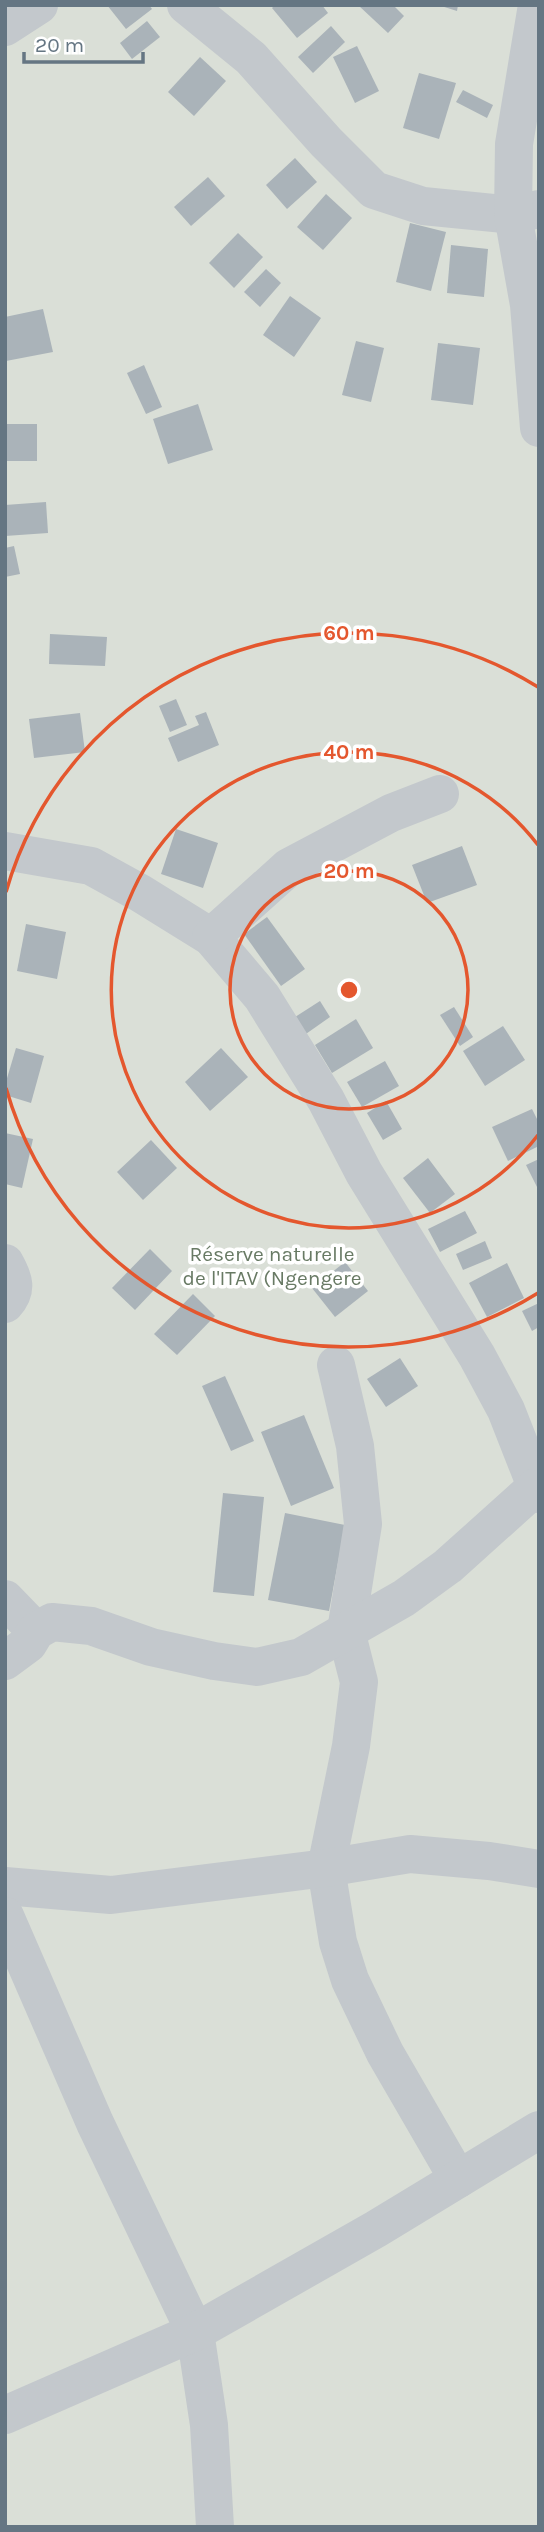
<svg xmlns="http://www.w3.org/2000/svg" width="544" height="2532" font-family="Karla,sans-serif">
	<style>
		.green { fill: #dadfd7 }
		.building { fill: #aab3b9 }
		.lines { fill: none; stroke-linecap: round; stroke-linejoin: round }
		.minor { stroke: #c3c8cc; stroke-width: 38 }
		.ring { fill: none; stroke: #e4572e; stroke-width: 3.5 }
		.labels { text-anchor: middle; stroke-width: 7; stroke-linejoin: round; paint-order: stroke }
		.park-label { font-size: 21px; fill: #687a64; stroke: #fff }
		.centre { fill: #e4572e; stroke: #fff; stroke-width: 3.5 }
		.ring-label { font-size: 21px; text-anchor: middle; font-weight: bold; fill: #e4572e; stroke: #fff; stroke-width: 7; stroke-linejoin: round; paint-order: stroke }
	</style>
	<rect width="100%" height="100%" fill="#fafaf8"/>
	<rect class="green" x="5" y="5" width="534" height="2522"/>
	<g class="building">
		<path d="M107,5H149L152,9L126,29Z"/>
		<path d="M275,5H322L328,13L297,38L272,8Z"/>
		<path d="M358,5H393L404,16L388,33Z"/>
		<path d="M438,5H458L457,11Z"/>
		<path d="M147,21L160,37L132,59L120,43Z"/>
		<path d="M331,26L345,42L313,73L298,57Z"/>
		<path d="M357,46L379,91L355,103L333,57Z"/>
		<path d="M200,57L226,81L194,116L168,92Z"/>
		<path d="M419,73L456,83L439,139L403,128Z"/>
		<path d="M463,90L493,105L487,118L456,102Z"/>
		<path d="M295,158L317,182L287,209L266,185Z"/>
		<path d="M208,177L225,196L191,226L174,207Z"/>
		<path d="M326,194L352,218L323,250L297,227Z"/>
		<path d="M410,223L446,232L431,291L396,282Z"/>
		<path d="M238,233L263,257L234,288L209,263Z"/>
		<path d="M451,245L488,249L484,297L447,293Z"/>
		<path d="M266,269L281,283L260,307L244,292Z"/>
		<path d="M290,296L321,318L294,357L263,335Z"/>
		<path d="M43,309L53,352L6,361L5,317Z"/>
		<path d="M356,341L384,348L371,402L342,395Z"/>
		<path d="M438,343L480,348L473,405L431,400Z"/>
		<path d="M144,365L162,407L146,414L127,373Z"/>
		<path d="M198,404L213,450L168,464L153,419Z"/>
		<rect x="5" y="424" width="32" height="37"/>
		<path d="M46,502L48,533L5,536V505Z"/>
		<path d="M14,546L20,574L5,577V548Z"/>
		<path d="M50,634L107,637L105,666L49,664Z"/>
		<path d="M176,699L187,725L170,732L159,706Z"/>
		<path d="M206,712L219,745L178,762L168,738L199,725L195,716Z"/>
		<path d="M80,713L85,752L34,758L29,719Z"/>
		<path d="M176,829L218,843L203,888L161,874Z"/>
		<path d="M462,846L477,885L427,903L412,865Z"/>
		<path d="M267,917L305,969L281,986L244,934Z"/>
		<path d="M26,924L66,932L57,979L17,971Z"/>
		<path d="M320,1001L330,1017L303,1036L292,1019Z"/>
		<path d="M454,1007L473,1037L460,1046L440,1015Z"/>
		<path d="M356,1019L373,1048L332,1073L315,1045Z"/>
		<path d="M503,1026L525,1060L485,1086L463,1051Z"/>
		<path d="M16,1048L44,1056L31,1103L5,1095V1085Z"/>
		<path d="M221,1048L248,1077L210,1111L185,1082Z"/>
		<path d="M385,1061L399,1086L362,1107L347,1082Z"/>
		<path d="M386,1101L402,1129L383,1140L367,1113Z"/>
		<path d="M532,1109L539,1123V1146L508,1161L492,1127Z"/>
		<path d="M5,1133L33,1139L22,1188L5,1184Z"/>
		<path d="M151,1140L177,1168L143,1200L117,1172Z"/>
		<path d="M428,1158L455,1194L430,1213L403,1178Z"/>
		<path d="M539,1159V1191L526,1165Z"/>
		<path d="M465,1211L477,1233L440,1252L428,1229Z"/>
		<path d="M485,1241L492,1258L463,1270L456,1254Z"/>
		<path d="M150,1249L172,1271L135,1310L112,1288Z"/>
		<path d="M345,1262L368,1291L335,1317L312,1288Z"/>
		<path d="M507,1263L524,1298L487,1317L469,1283Z"/>
		<path d="M193,1294L215,1316L177,1355L154,1334Z"/>
		<path d="M539,1303V1327L532,1331L522,1311Z"/>
		<path d="M400,1358L418,1386L386,1407L367,1379Z"/>
		<path d="M225,1376L254,1441L231,1451L202,1386Z"/>
		<path d="M304,1415L334,1488L291,1506L261,1432Z"/>
		<path d="M223,1493L264,1497L254,1596L213,1592Z"/>
		<path d="M285,1513L345,1525L329,1611L268,1600Z"/>
	</g>
	<g class="lines">
		<g class="minor">
			<path d="M186,5L251,58L326,142L374,190L423,206L513,215L539,209"/>
			<path d="M537,5L514,144L513,215L529,305L539,428"/>
			<path d="M5,27L39,5"/>
			<path d="M5,851L91,866L140,893L211,937L262,997L326,1100L364,1173L477,1356L506,1410L539,1494"/>
			<path d="M211,937L289,867L391,813L440,794"/>
			<path d="M5,1263C14,1279 18,1290 5,1304"/>
			<path d="M336,1365L355,1446L363,1524L346,1631L359,1682L351,1746L326,1868L338,1942L350,1980L385,2053L458,2179"/>
			<path d="M5,1599L36,1631"/>
			<path d="M5,1661L28,1644L36,1631L52,1622L91,1626L151,1647L214,1661L257,1667L301,1657L404,1598L448,1566L536,1487"/>
			<path d="M5,1886L111,1895L326,1868L410,1854L489,1861L539,1869"/>
			<path d="M5,1916L95,2123L195,2332L209,2425L215,2527"/>
			<path d="M5,2415L195,2332L376,2229L539,2130"/>
		</g>
	</g>
	<g class="ring">
		<circle cx="349" cy="990" r="119"/>
		<path d="M538 1135A238 238 0 1 1 538 845"/>
		<path d="M538 1293A357 357 0 0 1 6 1088M6 892A357 357 0 0 1 538 687"/>
	</g>
	<g class="labels">
		<g class="park-label">
			<text x="272" y="1261">Réserve naturelle<tspan x="272" dy="24">de l'ITAV (Ngengere</tspan></text>
		</g>
	</g>
	<circle cx="349" cy="990" r="10" class="centre"/>
	<g class="ring-label">
		<text x="349" y="640">60 m</text>
		<text x="349" y="759">40 m</text>
		<text x="349" y="878">20 m</text>
	</g>
	<rect width="544" height="2532" fill="none" stroke="#657683" stroke-width="14"/>
	<path d="M24 52v10h119v-10" fill="none" stroke="#657683" stroke-width="3.5"/>
	<text x="35" y="52" font-size="21" fill="#657683" stroke="#ffffff" stroke-width="5" paint-order="stroke">20 m</text>
</svg>
